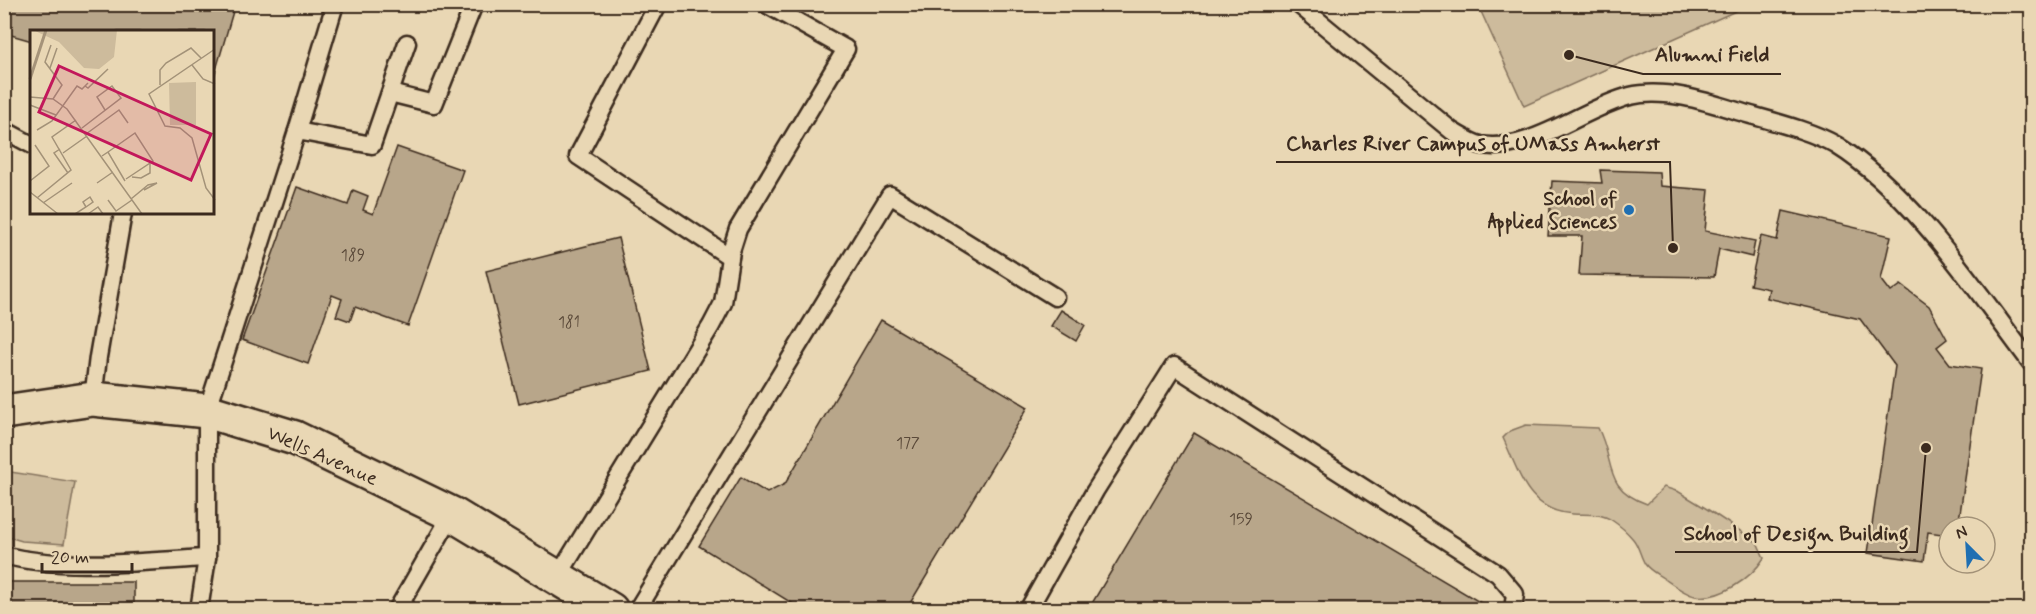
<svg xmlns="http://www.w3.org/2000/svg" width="2036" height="614" font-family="Mynerve,sans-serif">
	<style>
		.green { fill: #cdbb9c; stroke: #84725d; stroke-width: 1.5 }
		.building { fill: #b8a68a; stroke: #3b2a1e; stroke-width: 1.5 }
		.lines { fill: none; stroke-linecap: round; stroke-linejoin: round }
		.service-casing { stroke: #3b2a1e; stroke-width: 21 }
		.minor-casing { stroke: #3b2a1e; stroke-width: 38 }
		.service { stroke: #e9d7b4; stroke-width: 16 }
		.minor { stroke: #e9d7b4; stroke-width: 33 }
		.poi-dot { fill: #1f6fb2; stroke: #e9d7b4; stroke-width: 2 }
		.labels { text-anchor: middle; stroke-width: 5; stroke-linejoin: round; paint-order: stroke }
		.number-label { font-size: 16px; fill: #5a4939 }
		.poi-label { font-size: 20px; font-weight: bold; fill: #3b2a1e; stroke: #e9d7b4; text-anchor: end }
		.street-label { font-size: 20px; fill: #3b2a1e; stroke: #e9d7b4 }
		.inset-river { fill: none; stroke: #a59379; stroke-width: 3 }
		.inset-road { fill: none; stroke: #a39278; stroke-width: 1.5 }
		.view { fill: #c2185b; fill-opacity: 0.15; stroke: #c2185b; stroke-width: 3 }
		.inset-edge { fill: none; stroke: #3b2a1e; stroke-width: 3 }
		.leader { fill: none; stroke: #3b2a1e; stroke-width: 2 }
		.callout-dot { fill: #3b2a1e; stroke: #e9d7b4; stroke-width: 2 }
		.callout-label { font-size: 21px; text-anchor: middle; font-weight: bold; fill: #3b2a1e; stroke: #e9d7b4; stroke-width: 5; stroke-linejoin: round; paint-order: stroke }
	</style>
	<rect width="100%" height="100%" fill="#e9d7b4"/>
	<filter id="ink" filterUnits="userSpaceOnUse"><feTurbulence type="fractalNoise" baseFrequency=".0167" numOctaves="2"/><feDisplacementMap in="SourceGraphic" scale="12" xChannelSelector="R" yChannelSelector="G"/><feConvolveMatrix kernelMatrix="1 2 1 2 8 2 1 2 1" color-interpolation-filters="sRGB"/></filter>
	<g filter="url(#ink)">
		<g class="green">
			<path d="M1478,5H1749L1524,106Z"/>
			<path d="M1526,425L1598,428C1616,463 1602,488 1647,504L1664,487L1679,492L1707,509L1757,542L1764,558C1751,578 1721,600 1695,596C1685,594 1672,584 1663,578C1657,574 1649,570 1645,564C1640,556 1639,546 1633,539C1628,533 1619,525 1613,521C1600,512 1586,515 1573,514C1527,511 1520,473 1503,438L1510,431Z"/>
			<path d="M4,471L75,482L64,544L22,541L5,536Z"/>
		</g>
		<g class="building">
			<path d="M4,4H223L234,8L213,80V32H32V41L4,33Z"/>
			<path d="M397,147L463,170L408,326L355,307L350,321L336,316L342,299L332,295L308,364L242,340L297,187L348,205L353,190L368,196L363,210L373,214Z"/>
			<path d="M1600,170L1659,172L1660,186L1709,190L1705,231L1755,241L1752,257L1719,249L1714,277L1579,275L1582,236H1548L1552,181L1602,183Z"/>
			<path d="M1783,211L1891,236L1881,279L1891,292L1901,285L1929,306L1947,339L1937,347L1950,364L1981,369L1958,527H1949V535L1928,532L1924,561L1868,553L1895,366L1860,319L1767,298L1769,289L1750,285L1761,236L1777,240Z"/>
			<path d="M618,238L651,371L519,404L486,271Z"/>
			<path d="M1061,310L1085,325L1076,341L1051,326Z"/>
			<path d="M881,320L1028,407L906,610H803L699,546L741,477L767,493L785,484Z"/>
			<path d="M1194,433L1483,604L1480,610H1088Z"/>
			<rect x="4" y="582" width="130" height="28"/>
		</g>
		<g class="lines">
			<g class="service-casing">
				<g id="service">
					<path d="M658,4L578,156L730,257"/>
					<path d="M1298,4L1452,131C1461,136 1471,143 1481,145C1531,153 1583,108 1630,96C1664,88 1705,101 1737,111C1767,120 1810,130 1836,145C1912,192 1978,293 2032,364"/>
					<path d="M390,93L434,104L474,4"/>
					<path d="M4,130L32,145"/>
					<path d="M297,131L335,4"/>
					<path d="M93,399L98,357L123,213"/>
					<path d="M4,555C62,571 146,561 207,558"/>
					<path d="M557,578L711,326L723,303L731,251L738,229L846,49L766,4"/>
					<path d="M199,610L207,558V411L297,131L372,145L407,43"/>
					<path d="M397,610L452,514"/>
					<path d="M637,610L890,195L1055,297"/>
					<path d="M1028,610L1095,491L1174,366L1498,574L1515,594L1513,610"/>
				</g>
			</g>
			<g class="minor-casing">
				<path id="minor" d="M4,412L93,399L207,411L295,438L452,514L611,610"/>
			</g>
			<use href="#service" class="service"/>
			<use href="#minor" class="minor"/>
		</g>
	</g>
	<circle class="poi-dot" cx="1629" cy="210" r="6"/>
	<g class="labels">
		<g class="number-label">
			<text x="353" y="260">189</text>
			<text x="569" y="327">181</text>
			<text x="908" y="448">177</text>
			<text x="1241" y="524">159</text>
		</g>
		<g class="poi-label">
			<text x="1617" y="205">School of<tspan x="1617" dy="23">Applied Sciences</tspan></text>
		</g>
		<g class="street-label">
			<text transform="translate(323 455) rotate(24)" y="7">Wells Avenue</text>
		</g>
	</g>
	<g transform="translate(30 30)">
		<rect width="184" height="184" fill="#e9d7b4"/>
		<path d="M3,0H87L84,27L69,39L54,38L29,12ZM166,52V95H140L139,53Z" fill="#cdbb9c"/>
		<path class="inset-river" d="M0,49L16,0"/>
		<path class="inset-road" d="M21,15L15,32L32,55L23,69M185,19L119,64L135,96L150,98L162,108L176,158L185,170M162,35L173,49L185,54M20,38L27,18M130,55V40L136,33L161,18L171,28M55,56L58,58L78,39M0,67L23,69L37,79L112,184M0,75L26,85M52,98L91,68L82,56L67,67L75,80M7,100L22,91L47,56L52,59L58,53M56,104L89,80L98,93M30,119L24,123L38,143M78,122L105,103L123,131L96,149M33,123L57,106M72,126L78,122L95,151M102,147L111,148L120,143V134M0,151L19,136L5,115M67,153L83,142M0,162L28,184M7,168L41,140L22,107L46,90M101,169L118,155L127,153L114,160M78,170L86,181L102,170M13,173L42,153M45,184L56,177L63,172L60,167L53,172L56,177M58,184L68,177L73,184"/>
		<path class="view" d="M29,36L181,104L161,150L9,82Z"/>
		<rect width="184" height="184" class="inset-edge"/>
	</g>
	<path class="leader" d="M1569 55L1643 74H1781M1673 248L1670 162H1276M1926 448L1917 552H1675"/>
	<g class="callout-dot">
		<circle cx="1569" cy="55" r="6"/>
		<circle cx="1673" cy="248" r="6"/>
		<circle cx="1926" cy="448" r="6"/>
	</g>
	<g class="callout-label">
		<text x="1712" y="61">Alumni Field</text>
		<text x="1473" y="150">Charles River Campus of UMass Amherst</text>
		<text x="1796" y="540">School of Design Building</text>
	</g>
	<rect width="2036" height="614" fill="none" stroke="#e9d7b4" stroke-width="24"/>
	<rect x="12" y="12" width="2012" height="590" fill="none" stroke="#3b2a1e" stroke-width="2" filter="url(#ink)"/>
	<g transform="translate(1967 545) rotate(336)"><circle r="28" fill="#e9d7b4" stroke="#a39278" stroke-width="1.5"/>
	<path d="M0-4.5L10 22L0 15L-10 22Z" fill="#1f6fb2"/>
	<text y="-9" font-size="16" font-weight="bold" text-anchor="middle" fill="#3b2a1e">N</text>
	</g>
	<path d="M42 563v9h90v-9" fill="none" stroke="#3b2a1e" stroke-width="3"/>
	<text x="51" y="563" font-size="18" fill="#3b2a1e" stroke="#e9d7b4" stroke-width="4.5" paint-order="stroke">20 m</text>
</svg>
